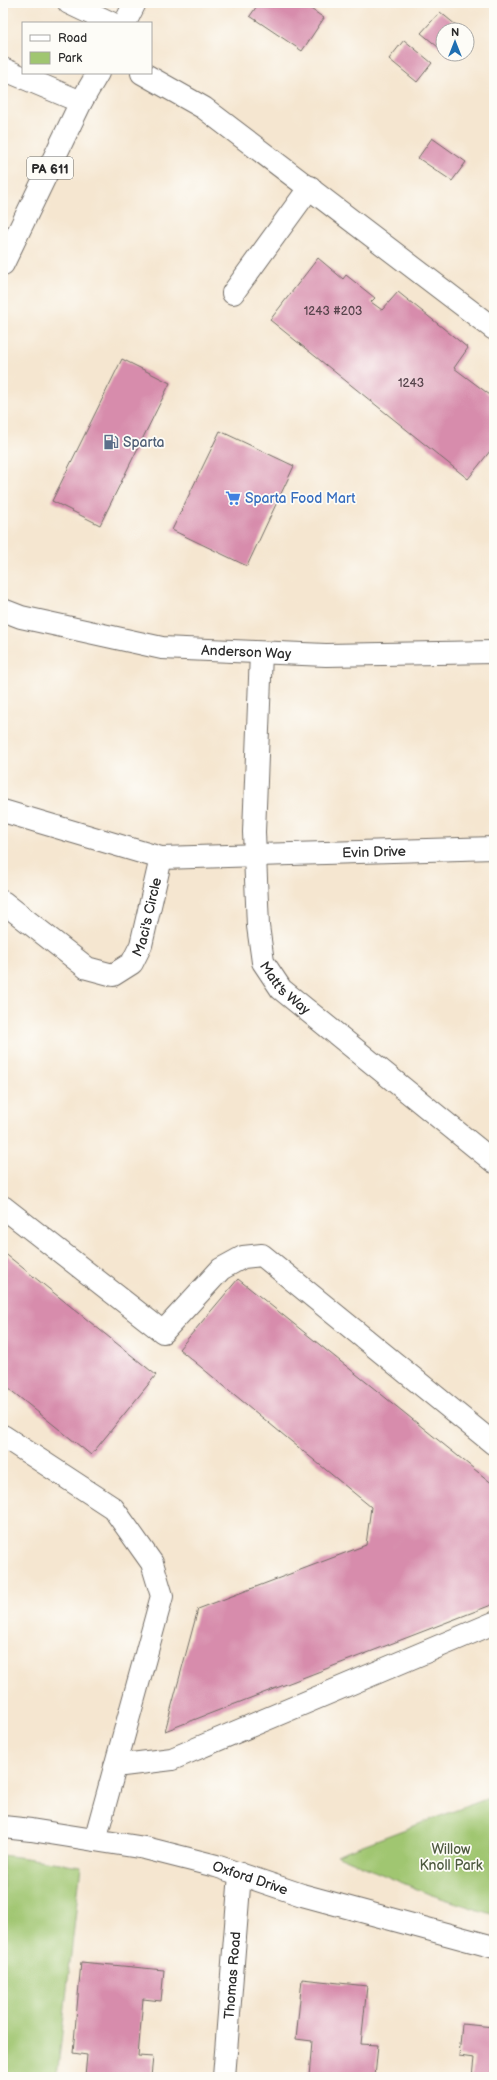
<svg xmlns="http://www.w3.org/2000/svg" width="497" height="2080" font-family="'Balsamiq Sans',sans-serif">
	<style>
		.green { fill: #a0c671; stroke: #66784e }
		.building { fill: #d78cac }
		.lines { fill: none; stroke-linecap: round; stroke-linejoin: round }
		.minor-casing { stroke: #726c65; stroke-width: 24 }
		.highway-casing { stroke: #726c65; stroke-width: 24 }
		.path { stroke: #726c65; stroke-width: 2.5; stroke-dasharray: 1 3; stroke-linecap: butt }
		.minor { stroke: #fff; stroke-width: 22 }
		.highway { stroke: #fff; stroke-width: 22 }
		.labels { text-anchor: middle; stroke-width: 3.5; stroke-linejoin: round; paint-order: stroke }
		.number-label { font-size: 12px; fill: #56434b }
		.shield { fill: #fdfcf7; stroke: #6a6a68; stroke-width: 1 }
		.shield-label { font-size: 13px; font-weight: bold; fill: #2b2b2b }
		.service-label { font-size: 14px; fill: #4e5e75; stroke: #fdfcf7; text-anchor: start }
		.shop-label { font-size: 14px; fill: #366cbe; stroke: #fdfcf7; text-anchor: start }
		.street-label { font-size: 14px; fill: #2b2b2b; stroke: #fdfcf7 }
		.park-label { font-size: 14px; fill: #4e5a40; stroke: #fdfcf7 }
	</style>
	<rect width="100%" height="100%" fill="#fdfcf7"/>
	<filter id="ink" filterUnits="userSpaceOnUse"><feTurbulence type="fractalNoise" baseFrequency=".025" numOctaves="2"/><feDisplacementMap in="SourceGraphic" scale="8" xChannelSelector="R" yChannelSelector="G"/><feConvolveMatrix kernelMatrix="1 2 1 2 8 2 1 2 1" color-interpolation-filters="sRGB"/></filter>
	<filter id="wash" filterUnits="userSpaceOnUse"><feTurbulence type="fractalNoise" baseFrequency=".012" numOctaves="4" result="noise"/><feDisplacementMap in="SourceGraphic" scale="16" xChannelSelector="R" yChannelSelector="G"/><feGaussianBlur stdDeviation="0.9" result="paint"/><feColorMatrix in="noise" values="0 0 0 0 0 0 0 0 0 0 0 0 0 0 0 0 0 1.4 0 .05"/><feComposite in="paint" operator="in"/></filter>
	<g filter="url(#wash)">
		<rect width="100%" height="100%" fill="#f5e6d0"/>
		<g class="green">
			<path d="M494,1796V1915L429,1894L336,1855Z"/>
			<path d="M3,1855L81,1866L57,2077H3Z"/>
		</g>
		<g id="blocks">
			<g class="building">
				<path d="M259,3H302L324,18L302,51L250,16Z"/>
				<path d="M440,12L462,30H443V51L421,33Z"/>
				<path d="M404,40L432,63L417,82L389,59Z"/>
				<path d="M446,54H454L451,58Z"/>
				<path d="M432,138L466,162L452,181L418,158Z"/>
				<path d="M318,258L343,279L346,275L375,298L371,302L382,310L398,292L468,348L454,368L494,398V446L468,479L270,320Z"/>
				<path d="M122,359L170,383L100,525L52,501Z"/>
				<path d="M220,431L294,466L247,566L172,530Z"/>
				<path d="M3,1252L156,1375L91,1455L3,1384Z"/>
				<path d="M238,1279L494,1485V1604L165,1731L198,1609L366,1545L371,1507L179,1349Z"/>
				<path d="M81,1962L164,1970L161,2001L143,1999L138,2056L153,2057L151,2077H85L87,2055L73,2053Z"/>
				<path d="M302,1979L367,1986L361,2044L378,2045L375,2077H309L312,2041L296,2039Z"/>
				<path d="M462,2024L494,2027V2077H472L474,2058L459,2056Z"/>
			</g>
		</g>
	</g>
	<g filter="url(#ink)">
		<use href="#blocks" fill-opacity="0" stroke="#726c65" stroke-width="1"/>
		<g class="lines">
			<g class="minor-casing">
				<g id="minor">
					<path d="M69,3L111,23"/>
					<path d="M3,69L81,102"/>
					<path d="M142,73L204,108L494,329"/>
					<path d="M233,293L310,187"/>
					<path id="s1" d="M3,610L21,617L162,648L326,655L494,652"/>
					<path id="s2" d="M261,653L254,832L258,926L263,962L281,989L494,1162"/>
					<path id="s3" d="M3,811L161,858L494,848"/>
					<path id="s4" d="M3,902L87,968L113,975L132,963L141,945L161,858"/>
					<path d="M3,1207L163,1332L221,1269L243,1257L262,1255L494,1444"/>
					<path d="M3,1436L113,1508L152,1563L162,1596L95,1840"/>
					<path d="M115,1766L172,1759L494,1623"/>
					<path id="s5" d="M3,1827L31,1830L145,1848L216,1866L302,1895L494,1947"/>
					<path id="s6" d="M224,2077L240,1874"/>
				</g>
			</g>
			<g class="highway-casing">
				<g id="highway">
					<path d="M125,23L135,3"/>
					<path d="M3,264L81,102L98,73"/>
				</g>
			</g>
			<path class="path" d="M494,1854L489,1869L494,1874"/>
			<use href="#minor" class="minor"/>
			<use href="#highway" class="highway"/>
		</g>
	</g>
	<defs>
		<g id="fuel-bare" transform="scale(1.2)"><path d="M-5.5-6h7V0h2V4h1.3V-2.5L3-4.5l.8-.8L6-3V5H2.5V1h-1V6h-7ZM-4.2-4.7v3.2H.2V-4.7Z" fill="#5c6f8a" stroke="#fdfcf7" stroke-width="2.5" paint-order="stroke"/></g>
		<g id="supermarket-bare" transform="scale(1.2)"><path d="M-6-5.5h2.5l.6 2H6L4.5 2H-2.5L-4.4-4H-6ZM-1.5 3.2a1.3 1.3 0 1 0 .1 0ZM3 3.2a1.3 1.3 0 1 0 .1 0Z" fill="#3f7fe0" stroke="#fdfcf7" stroke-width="2.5" paint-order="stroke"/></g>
	</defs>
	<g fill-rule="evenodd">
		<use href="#fuel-bare" x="111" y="442"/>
		<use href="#supermarket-bare" x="233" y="498"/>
	</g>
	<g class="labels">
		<g class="number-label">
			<text x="333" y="315">1243 #203</text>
			<text x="411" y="387">1243</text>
		</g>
		<rect class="shield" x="27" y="157" width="46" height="22" rx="3"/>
		<g class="shield-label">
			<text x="50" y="173">PA 611</text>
		</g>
		<g class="service-label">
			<text x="123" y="447">Sparta</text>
		</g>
		<g class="shop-label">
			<text x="245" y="503">Sparta Food Mart</text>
		</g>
		<g class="street-label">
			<text dy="5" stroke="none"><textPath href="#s1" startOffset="248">Anderson Way</textPath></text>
			<text dy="5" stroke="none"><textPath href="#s3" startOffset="378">Evin Drive</textPath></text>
			<text dy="5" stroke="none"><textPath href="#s4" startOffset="205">Maci's Circle</textPath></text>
			<text dy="5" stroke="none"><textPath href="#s2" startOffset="344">Matt's Way</textPath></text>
			<text dy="5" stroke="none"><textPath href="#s5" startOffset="253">Oxford Drive</textPath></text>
			<text dy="5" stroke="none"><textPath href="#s6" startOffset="102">Thomas Road</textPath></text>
		</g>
		<g class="park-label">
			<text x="451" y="1854">Willow<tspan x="451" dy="16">Knoll Park</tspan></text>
		</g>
	</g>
	<rect width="497" height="2080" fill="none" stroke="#fdfcf7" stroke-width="16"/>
	<rect x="22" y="22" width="130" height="52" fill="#fdfcf7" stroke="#a9a8a5"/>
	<rect x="30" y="35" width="20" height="6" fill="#ffffff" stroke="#a9a8a5"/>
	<text x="58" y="42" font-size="12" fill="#2b2b2b">Road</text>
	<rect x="30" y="52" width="20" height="12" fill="#a0c671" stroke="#a9a8a5"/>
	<text x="58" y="62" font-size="12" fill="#2b2b2b">Park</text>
	<g transform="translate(455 42)"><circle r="19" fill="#fdfcf7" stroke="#a9a8a5"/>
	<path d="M0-3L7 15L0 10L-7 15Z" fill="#1f6fb2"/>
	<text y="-6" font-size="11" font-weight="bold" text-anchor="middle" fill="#2b2b2b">N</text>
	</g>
</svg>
